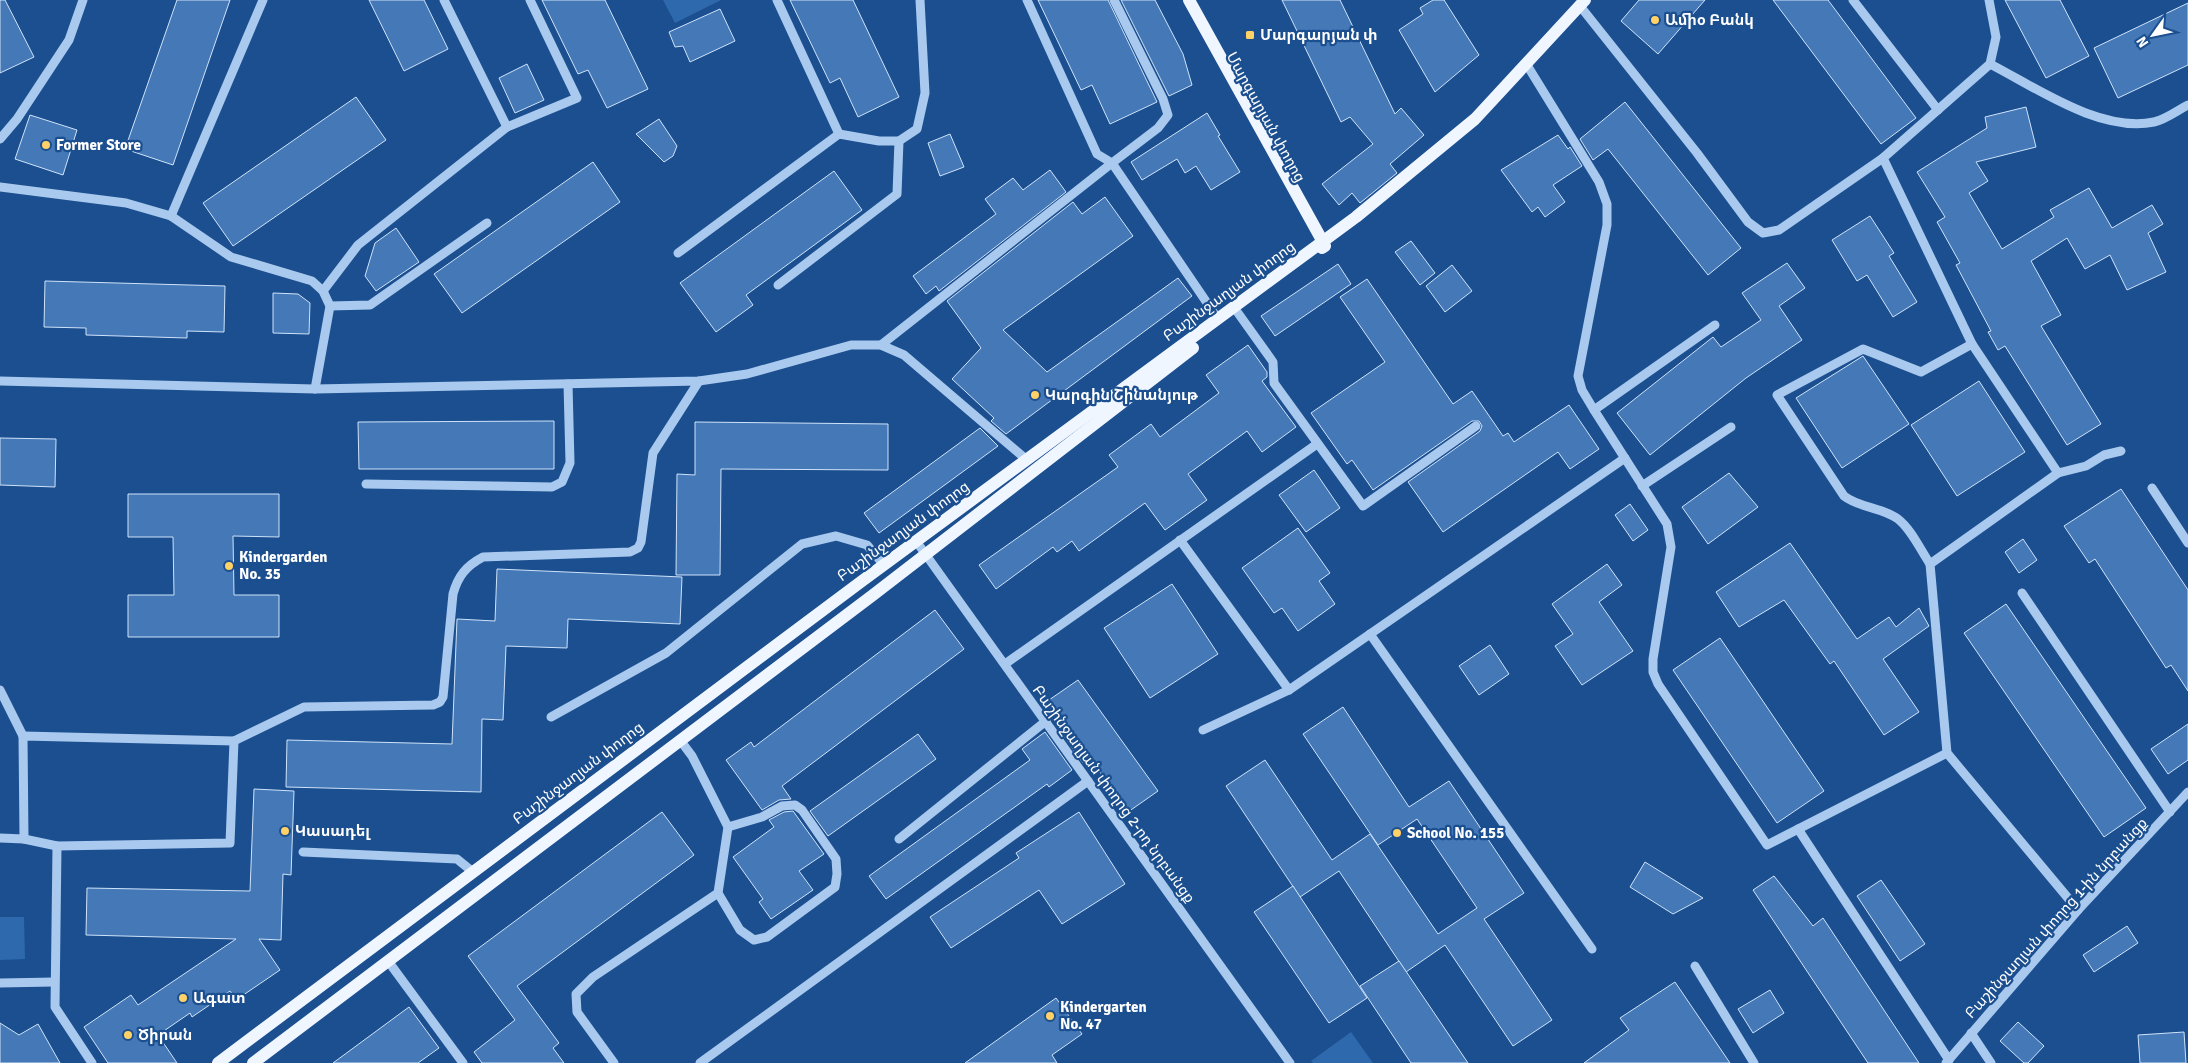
<svg xmlns="http://www.w3.org/2000/svg" width="2188" height="1063" font-family="Signika,'Noto Sans Armenian',sans-serif">
	<style>
		.green { fill: #2e69ad }
		.building { fill: #4478b7; stroke: #cfe3fa }
		.lines { fill: none; stroke-linecap: round; stroke-linejoin: round }
		.minor { stroke: #a9c9ee; stroke-width: 9 }
		.major { stroke: #f0f6ff; stroke-width: 12 }
		.poi-dot { fill: #ffd166; stroke: #1b4f8f; stroke-width: 2 }
		.labels { text-anchor: middle; stroke-width: 4.5; stroke-linejoin: round; paint-order: stroke }
		.poi-label { font-size: 15px; font-weight: bold; fill: #fff; stroke: #1b4f8f; text-anchor: start }
		.street-label { font-size: 15px; fill: #fff; stroke: #1b4f8f }
	</style>
	<rect width="100%" height="100%" fill="#1b4f8f"/>
	<g class="green">
		<path d="M663,0H721L675,23Z"/>
		<path d="M0,917H24L25,959L0,960Z"/>
		<path d="M1351,1032L1373,1063H1313L1311,1061Z"/>
	</g>
	<g class="building">
		<path d="M0,0H5L34,57L0,73Z"/>
		<path d="M177,0H230L173,165L125,149Z"/>
		<path d="M369,0H424L448,49L404,71Z"/>
		<path d="M542,0H605L648,89L607,108L588,70L578,74Z"/>
		<path d="M790,0H853L899,97L858,117L840,78L830,83Z"/>
		<path d="M1038,0H1108L1157,102L1110,124L1092,85L1081,90Z"/>
		<path d="M1121,0H1155L1183,54L1192,85L1169,96Z"/>
		<path d="M1282,0H1340L1395,114L1401,108L1424,135L1390,164L1397,173L1360,203L1352,193L1339,205L1322,184L1373,144L1350,117L1341,122Z"/>
		<path d="M1433,0H1444L1479,55L1435,92L1399,30L1423,14L1420,8Z"/>
		<path d="M1639,0H1705L1658,54L1621,21Z"/>
		<path d="M1773,0H1828L1916,118L1881,144Z"/>
		<path d="M2005,0H2060L2089,56L2046,78Z"/>
		<path d="M2188,3V65L2118,98L2094,48Z"/>
		<path d="M720,9L735,41L690,62L683,46L675,47L669,32Z"/>
		<path d="M527,64L544,100L515,113L499,78Z"/>
		<path d="M356,97L386,140L233,246L203,203Z"/>
		<path d="M1625,102L1741,248L1708,275L1608,149L1593,160L1580,139Z"/>
		<path d="M2026,107L2036,147L1976,162L1988,181L1969,193L2002,249L2054,217L2050,210L2089,188L2112,228L2152,205L2163,224L2148,233L2166,272L2127,290L2110,255L2085,269L2067,238L2031,261L2061,315L2041,326L2101,424L2067,445L2005,346L1998,350L1988,332L1991,331L1956,265L1960,263L1937,222L1945,217L1917,172L1987,128L1985,117Z"/>
		<path d="M1207,113L1220,135L1218,136L1240,172L1211,190L1196,166L1185,173L1177,159L1142,180L1131,162Z"/>
		<path d="M30,115L77,130L63,175L15,159Z"/>
		<path d="M659,119L677,146L673,156L664,162L636,134Z"/>
		<path d="M950,134L964,167L940,176L928,143Z"/>
		<path d="M1558,135L1568,149L1570,147L1582,166L1553,185L1565,202L1545,217L1538,207L1532,212L1501,170Z"/>
		<path d="M593,162L620,202L462,313L434,274Z"/>
		<path d="M1050,170L1066,192L939,291L936,286L926,294L913,276L996,214L985,199L1013,178L1023,190Z"/>
		<path d="M834,171L862,210L746,295L753,305L716,332L680,283Z"/>
		<path d="M1105,197L1133,236L1003,330L1047,372L1178,278L1192,296L1006,434L991,421L994,418L952,379L981,348L947,301L1073,202L1082,214Z"/>
		<path d="M1870,216L1894,253L1889,256L1917,302L1893,317L1867,275L1857,281L1832,240Z"/>
		<path d="M396,228L419,262L376,291L365,276L375,243Z"/>
		<path d="M1411,241L1435,273L1420,285L1395,252Z"/>
		<path d="M1787,263L1805,288L1779,306L1802,340L1746,378L1650,455L1617,413L1713,337L1721,347L1761,320L1742,293Z"/>
		<path d="M1338,264L1351,284L1275,336L1261,316Z"/>
		<path d="M1452,265L1472,291L1445,312L1426,286Z"/>
		<path d="M1367,279L1453,404L1472,391L1503,436L1508,433L1514,442L1569,405L1599,449L1570,469L1558,452L1443,532L1408,482L1480,431L1482,426L1479,421H1472L1373,490L1352,460L1347,464L1311,413L1385,362L1340,297Z"/>
		<path d="M45,281L225,286L224,332L187,331V338L86,335V328L44,327Z"/>
		<path d="M273,293L298,294L310,303L309,334L273,333Z"/>
		<path d="M1248,345L1267,372V377L1262,381L1296,427L1262,452L1247,431L1188,474L1207,500L1165,530L1145,503L1079,551L1072,541L1057,552L1053,547L996,589L979,565L1118,467L1109,455L1151,424L1160,437L1219,393L1206,375Z"/>
		<path d="M1863,356L1909,424L1842,468L1796,398Z"/>
		<path d="M1979,381L2025,452L1957,496L1911,425Z"/>
		<path d="M554,421V469H359L358,422Z"/>
		<path d="M695,422L888,424V470L721,469L720,575H676L677,474L695,475Z"/>
		<path d="M980,428L998,446L879,533L864,513Z"/>
		<path d="M0,438L56,439L55,487L0,485Z"/>
		<path d="M1314,470L1340,508L1306,532L1279,495Z"/>
		<path d="M1729,473L1758,507L1708,544L1682,507Z"/>
		<path d="M2121,489L2188,590V691L2171,665L2166,668L2095,559L2089,563L2064,526Z"/>
		<path d="M128,494H279V537L233,536L234,595H279V637H128V595H174L173,537H128Z"/>
		<path d="M1630,504L1648,530L1633,541L1615,515Z"/>
		<path d="M1298,528L1330,573L1319,581L1335,604L1298,631L1282,608L1274,613L1242,568Z"/>
		<path d="M2023,539L2037,560L2019,573L2005,552Z"/>
		<path d="M1790,543L1857,639L1889,617L1896,627L1919,608L1929,626L1883,659L1919,712L1884,735L1834,661L1830,664L1784,600L1739,627L1716,592Z"/>
		<path d="M1607,564L1622,585L1599,602L1633,651L1582,685L1555,646L1573,634L1552,604Z"/>
		<path d="M497,569L682,577L680,624L568,619L567,648L506,646L503,720L482,719L481,792L286,787L287,740L452,744L457,619L495,621Z"/>
		<path d="M1172,584L1218,654L1150,698L1104,628Z"/>
		<path d="M2006,604L2146,808L2104,837L1964,633Z"/>
		<path d="M935,610L964,649L782,786L791,799L779,800L762,810L726,760L751,742L754,747Z"/>
		<path d="M1720,638L1824,791L1777,823L1673,670Z"/>
		<path d="M1490,645L1509,674L1479,695L1459,666Z"/>
		<path d="M1078,680L1158,791L1128,812L1090,758L1083,763L1056,725L1062,720L1049,700Z"/>
		<path d="M1343,707L1409,807L1449,781L1524,893L1484,919L1552,1020L1513,1046L1445,945L1406,972L1339,871L1300,897L1226,786L1265,760L1332,860L1370,834L1438,934L1477,908L1417,819L1378,845L1303,734Z"/>
		<path d="M2188,724V760L2168,774L2151,749Z"/>
		<path d="M1045,732L1072,770L1049,787L1047,784L886,899L869,876L1030,760L1022,749Z"/>
		<path d="M918,734L936,759L828,836L810,811Z"/>
		<path d="M254,789L294,791L291,875L283,874L281,940L259,939L280,970L236,1000L230,991L192,1017L190,1013L158,1035L177,1063H108L84,1027L131,995L138,1005L236,939L86,935L87,888L250,891Z"/>
		<path d="M793,811L824,854L799,871L813,890L771,919L759,902L763,899L733,857L774,827L769,820L784,812Z"/>
		<path d="M662,812L694,855L517,986L559,1043L553,1048L564,1063H482L474,1052L515,1020L468,956Z"/>
		<path d="M1079,812L1125,884L1062,924L1039,890L951,948L930,917L1019,858L1016,853Z"/>
		<path d="M1645,862L1703,898L1673,914L1630,887Z"/>
		<path d="M1774,876L1813,926L1823,918L1919,1063H1868L1753,890Z"/>
		<path d="M1881,880L1925,944L1900,961L1857,896Z"/>
		<path d="M1293,886L1367,998L1329,1023L1254,912Z"/>
		<path d="M2127,926L2138,943L2094,972L2083,955Z"/>
		<path d="M1399,961L1468,1063H1411L1360,986Z"/>
		<path d="M1675,982L1730,1063H1584L1629,1030L1620,1018Z"/>
		<path d="M1770,990L1784,1013L1753,1033L1738,1009Z"/>
		<path d="M1056,998L1082,1034L1052,1055L1057,1063H965Z"/>
		<path d="M409,1007L439,1048L418,1063H333Z"/>
		<path d="M2018,1022L2044,1046L2028,1063H2024L2000,1041Z"/>
		<path d="M0,1023L19,1035L38,1024L60,1063H0Z"/>
		<path d="M2184,1032L2186,1063H2140L2138,1035Z"/>
	</g>
	<g class="lines">
		<g class="minor">
			<path d="M444,0L507,127L577,98L530,0"/>
			<path d="M777,0L839,134"/>
			<path d="M1027,0L1097,154L1112,163L1158,128L1168,115L1163,99L1114,0"/>
			<path d="M1853,0L1938,110"/>
			<path d="M1989,0L1996,37L1990,64L1883,158L1972,344L2058,473L1930,564L1947,753L2078,910"/>
			<path d="M1580,6L1697,153L1748,222L1763,233L1779,230L1883,158"/>
			<path d="M1990,64C2037,88 2100,133 2154,122C2165,120 2178,110 2188,105"/>
			<path d="M1527,65L1599,182L1607,204V225L1578,376L1582,390L1594,410L1667,524L1671,547L1653,659V672L1658,684L1767,845L1947,753"/>
			<path d="M0,139L17,119L69,40L83,0"/>
			<path d="M0,187L126,203L171,216L231,257L312,281L323,291L330,306L315,389"/>
			<path d="M171,216L263,0"/>
			<path d="M678,253L839,134L879,141H899L917,129L925,93L920,0"/>
			<path d="M778,285L897,194L899,141"/>
			<path d="M323,291L358,245L507,127"/>
			<path d="M330,306L370,305L487,223"/>
			<path d="M1238,313L1273,362L1274,383L1363,506L1476,426"/>
			<path d="M881,345L1112,163L1218,319"/>
			<path d="M0,381L315,389L699,381L747,374L851,345H881L904,355L1027,460"/>
			<path d="M1594,410L1715,325"/>
			<path d="M2058,473L2086,466L2104,455L2121,451"/>
			<path d="M366,484L552,487L562,482L570,463L568,384"/>
			<path d="M1642,486L1731,427"/>
			<path d="M2152,488L2188,543"/>
			<path d="M1180,540L1289,690"/>
			<path d="M916,541L1290,1063"/>
			<path d="M1930,564C1920,549 1911,529 1898,519C1882,507 1859,508 1844,496L1777,395L1863,349L1921,372L1972,344"/>
			<path d="M2022,593L2170,812"/>
			<path d="M1370,634L1592,949"/>
			<path d="M1005,664L1317,444"/>
			<path d="M0,690L23,736"/>
			<path d="M551,717L666,653L802,544L836,536L867,545L884,565"/>
			<path d="M1203,730L1289,690L1625,458"/>
			<path d="M1798,829L1949,1060"/>
			<path d="M0,838L24,839L57,846L230,843L234,741"/>
			<path d="M24,839L23,736L234,741L304,707L433,705L440,702L443,697L453,594C458,576 466,566 483,557L630,552L638,548L641,542L653,453L699,381"/>
			<path d="M899,839L1046,721"/>
			<path d="M57,846L55,1007L92,1063"/>
			<path d="M303,852L457,859L473,872"/>
			<path d="M718,893L740,930L754,940L767,937L835,887L837,874L836,859L802,810L795,805L782,806L762,817L728,827"/>
			<path d="M388,961L463,1063"/>
			<path d="M1695,966L1754,1063"/>
			<path d="M0,983L54,982"/>
			<path d="M1971,1033L1991,1063"/>
			<path d="M614,1063L577,1012L576,994L593,977L718,893L728,827L692,756L680,740"/>
			<path d="M700,1063L1088,781"/>
			<path d="M1946,1063L2078,910L2188,792"/>
		</g>
		<g class="major">
			<path d="M1189,0L1323,242L1325,246L1322,248"/>
			<path d="M218,1063L862,581L1356,217L1475,119L1585,0"/>
			<path d="M253,1063L873,595L1193,348"/>
		</g>
	</g>
	<g class="poi-dot">
		<circle cx="1655" cy="20" r="5"/>
		<rect x="1245" y="30" width="10" height="10" rx="2.5"/>
		<circle cx="46" cy="145" r="5"/>
		<circle cx="1035" cy="395" r="5"/>
		<circle cx="229" cy="566" r="5"/>
		<circle cx="285" cy="831" r="5"/>
		<circle cx="1397" cy="833" r="5"/>
		<circle cx="183" cy="998" r="5"/>
		<circle cx="1050" cy="1016" r="5"/>
		<circle cx="128" cy="1035" r="5"/>
	</g>
	<g class="labels">
		<g class="poi-label">
			<text x="1665" y="25">Ամիօ Բանկ</text>
			<text x="1260" y="40">Մարգարյան փ</text>
			<text x="56" y="150">Former Store</text>
			<text x="1045" y="400">Կարգին Շինանյութ</text>
			<text x="239" y="562">Kindergarden<tspan x="239" dy="17">No. 35</tspan></text>
			<text x="295" y="836">Կասադել</text>
			<text x="1407" y="838">School No. 155</text>
			<text x="193" y="1003">Ագատ</text>
			<text x="1060" y="1012">Kindergarten<tspan x="1060" dy="17">No. 47</tspan></text>
			<text x="138" y="1040">Ծիրան</text>
		</g>
		<g class="street-label">
			<text transform="translate(1266 117) rotate(61)" y="5">Մարգարյան փողոց</text>
			<text transform="translate(1229 291) rotate(-36)" y="5">Բաշինջաղյան փողոց</text>
			<text transform="translate(903 531) rotate(-36)" y="5">Բաշինջաղյան փողոց</text>
			<text transform="translate(578 773) rotate(-37)" y="5">Բաշինջաղյան փողոց</text>
			<text transform="translate(1114 794) rotate(54)" y="5">Բաշինջաղյան փողոց 2-րդ նրբանցք</text>
			<text transform="translate(2056 918) rotate(-48)" y="5">Բաշինջաղյան փողոց 1-ին նրբանցք</text>
		</g>
	</g>
	<g transform="translate(2153 35) rotate(237)" stroke="#1b4f8f" stroke-width="4" paint-order="stroke">
	<path d="M0-4L9 19L0 12L-9 19Z" fill="#ffffff"/>
	<text y="-8" font-size="14" font-weight="bold" text-anchor="middle" fill="#ffffff">N</text>
	</g>
</svg>
